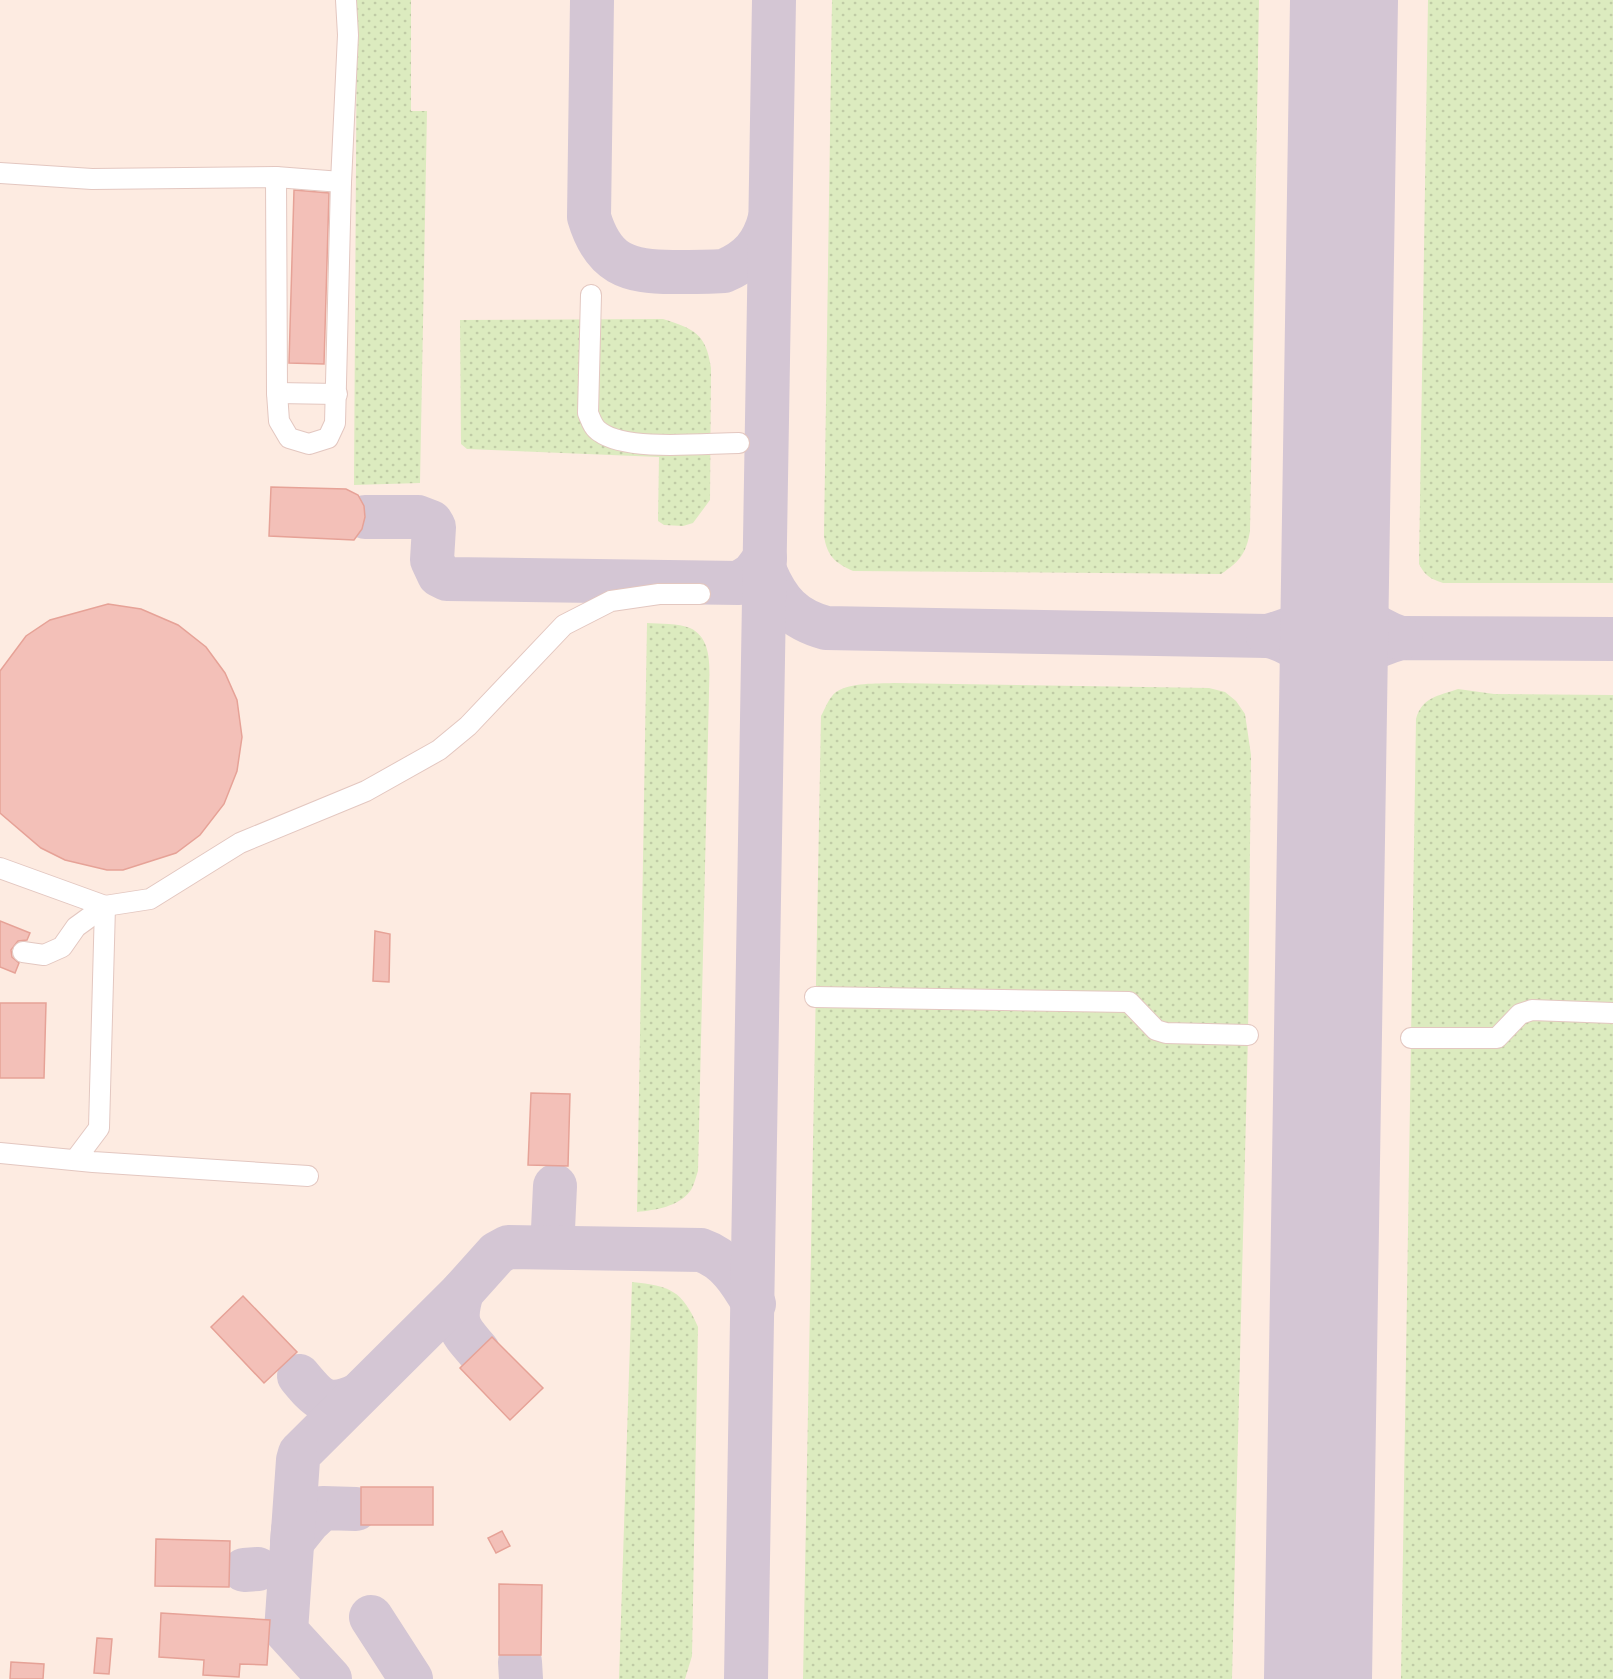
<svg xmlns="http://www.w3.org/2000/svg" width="1613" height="1679" font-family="Cabin,sans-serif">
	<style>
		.grass { fill: url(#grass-dots) }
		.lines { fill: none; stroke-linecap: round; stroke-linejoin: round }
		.taxiway { stroke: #d4c6d4; stroke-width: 44 }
		.runway { stroke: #d4c6d4; stroke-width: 108 }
		.building { fill: #f3c0b8; stroke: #e6a297; stroke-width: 1.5 }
		.minor-casing { stroke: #e3c7c0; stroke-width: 22 }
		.minor { stroke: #fff; stroke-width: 20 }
	</style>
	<defs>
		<pattern id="grass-dots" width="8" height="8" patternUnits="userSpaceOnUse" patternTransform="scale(1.5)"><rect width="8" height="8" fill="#dcebbf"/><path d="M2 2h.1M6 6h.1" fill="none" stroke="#c0cba6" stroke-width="1.8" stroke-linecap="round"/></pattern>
	</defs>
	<rect width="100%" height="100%" fill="#fdebe1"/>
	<g class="grass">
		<path d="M357,0H411V111H427L420,483L354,485Z"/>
		<path d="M832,0H1259L1250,531C1246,554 1240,561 1221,574L853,571C835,563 827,556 824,536Z"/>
		<path d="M1428,0H1613V583H1443C1431,579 1425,576 1419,564Z"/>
		<path d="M663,319C694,329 706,333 711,368L710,500L693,523L683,526L664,525L658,521L659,457L467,449L461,444L460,320Z"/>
		<path d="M647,623C660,624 678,623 690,628C714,639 709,672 709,693L698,1171C696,1177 694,1185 691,1190C679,1207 655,1210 637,1212Z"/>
		<path d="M893,683L1209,688L1225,692L1236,701L1245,714L1251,755L1248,1035L1232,1679H803L821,716C825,709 829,697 836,692C852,682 876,684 893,683Z"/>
		<path d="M1458,689L1494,694L1613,695V1679H1401L1416,719C1422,697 1438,696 1458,689Z"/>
		<path d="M632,1282C670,1286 682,1290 698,1327L692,1656L685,1679H619Z"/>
	</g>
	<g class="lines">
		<g class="taxiway">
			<path d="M592,0L589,217C603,264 627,272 673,272C690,272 707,272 724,271C750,260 763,245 770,218"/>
			<path d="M365,517H418L431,522L434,527L432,560L439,575L447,579L739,583L753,574L765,558"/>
			<path d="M765,571C778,602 793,619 826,628L1268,636C1299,642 1317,665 1334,690C1355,659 1364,648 1401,638L1613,639"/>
			<path d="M1335,577C1353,609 1365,626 1401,638"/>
			<path d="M1268,636C1277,633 1287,631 1296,626C1313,617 1326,594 1335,577"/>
			<path d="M553,1229L555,1186"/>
			<path d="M462,1292C453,1323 458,1328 478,1351"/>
			<path d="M299,1376C318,1399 326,1409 356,1396L345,1407"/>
			<path d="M293,1530L292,1542L308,1522L323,1508L356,1509"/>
			<path d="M244,1570L258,1569"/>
			<path d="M371,1617L411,1679"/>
			<path d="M520,1662L521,1679"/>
			<path d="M330,1679L286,1631L298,1460L300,1453L462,1292L497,1253L508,1247L701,1250C727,1259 740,1280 754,1304"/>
			<path d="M746,1679L774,0"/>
		</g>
		<path class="runway" d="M1318,1679L1344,0"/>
	</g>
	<g class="building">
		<path d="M294,190L329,193L324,364L289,363Z"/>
		<path d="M271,487L346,489L358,495L364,506L365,517L362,529L354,540L269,536Z"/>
		<path d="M108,604L141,609L178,625L206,647L225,673L237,700L242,737L237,771L224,804L200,835L176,853L123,870H107L65,860L41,848L0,813V671L26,636L50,620Z"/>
		<path d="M0,921L30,933L27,940L18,941L11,950L12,957L19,963L15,973L0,967Z"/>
		<path d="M375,931L390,934L389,982L373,981Z"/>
		<path d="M0,1003H46L44,1078H0Z"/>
		<path d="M531,1093L570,1094L568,1166L528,1165Z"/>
		<path d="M243,1296L297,1352L264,1383L211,1327Z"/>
		<path d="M492,1337L543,1388L510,1420L460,1368Z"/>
		<rect x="361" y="1487" width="72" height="38"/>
		<path d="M502,1531L510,1546L496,1553L488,1538Z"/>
		<path d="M156,1539L230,1541L229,1587L155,1586Z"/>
		<path d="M499,1584L542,1585L541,1655H499Z"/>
		<path d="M161,1613L270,1620L267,1665L240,1664L239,1677L203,1675L204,1660L159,1657Z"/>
		<path d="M97,1638L112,1639L109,1674L94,1673Z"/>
		<path d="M11,1662L44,1664L43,1679H10Z"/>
	</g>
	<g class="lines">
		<g class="minor-casing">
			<g id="minor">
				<path d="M0,173L92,179L276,177L341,182"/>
				<path d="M276,177L277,393L279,421L289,438L309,444L328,438L335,423L341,182L348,35L346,0"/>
				<path d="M591,295L588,413C591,420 593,428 600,432C627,452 706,443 739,443"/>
				<path d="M277,393L337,394"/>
				<path d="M0,868L105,906L99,1128L75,1160"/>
				<path d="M23,952L44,955L62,947L76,927L105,906L150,899L240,843L366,791L439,750L468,726L564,625L611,601L659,594H700"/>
				<path d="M815,997L1129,1002L1156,1030L1166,1033L1248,1035"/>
				<path d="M1411,1038H1497L1520,1014L1532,1010L1613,1013"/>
				<path d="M0,1153L93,1162L308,1176"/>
			</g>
		</g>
		<use href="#minor" class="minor"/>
	</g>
</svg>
